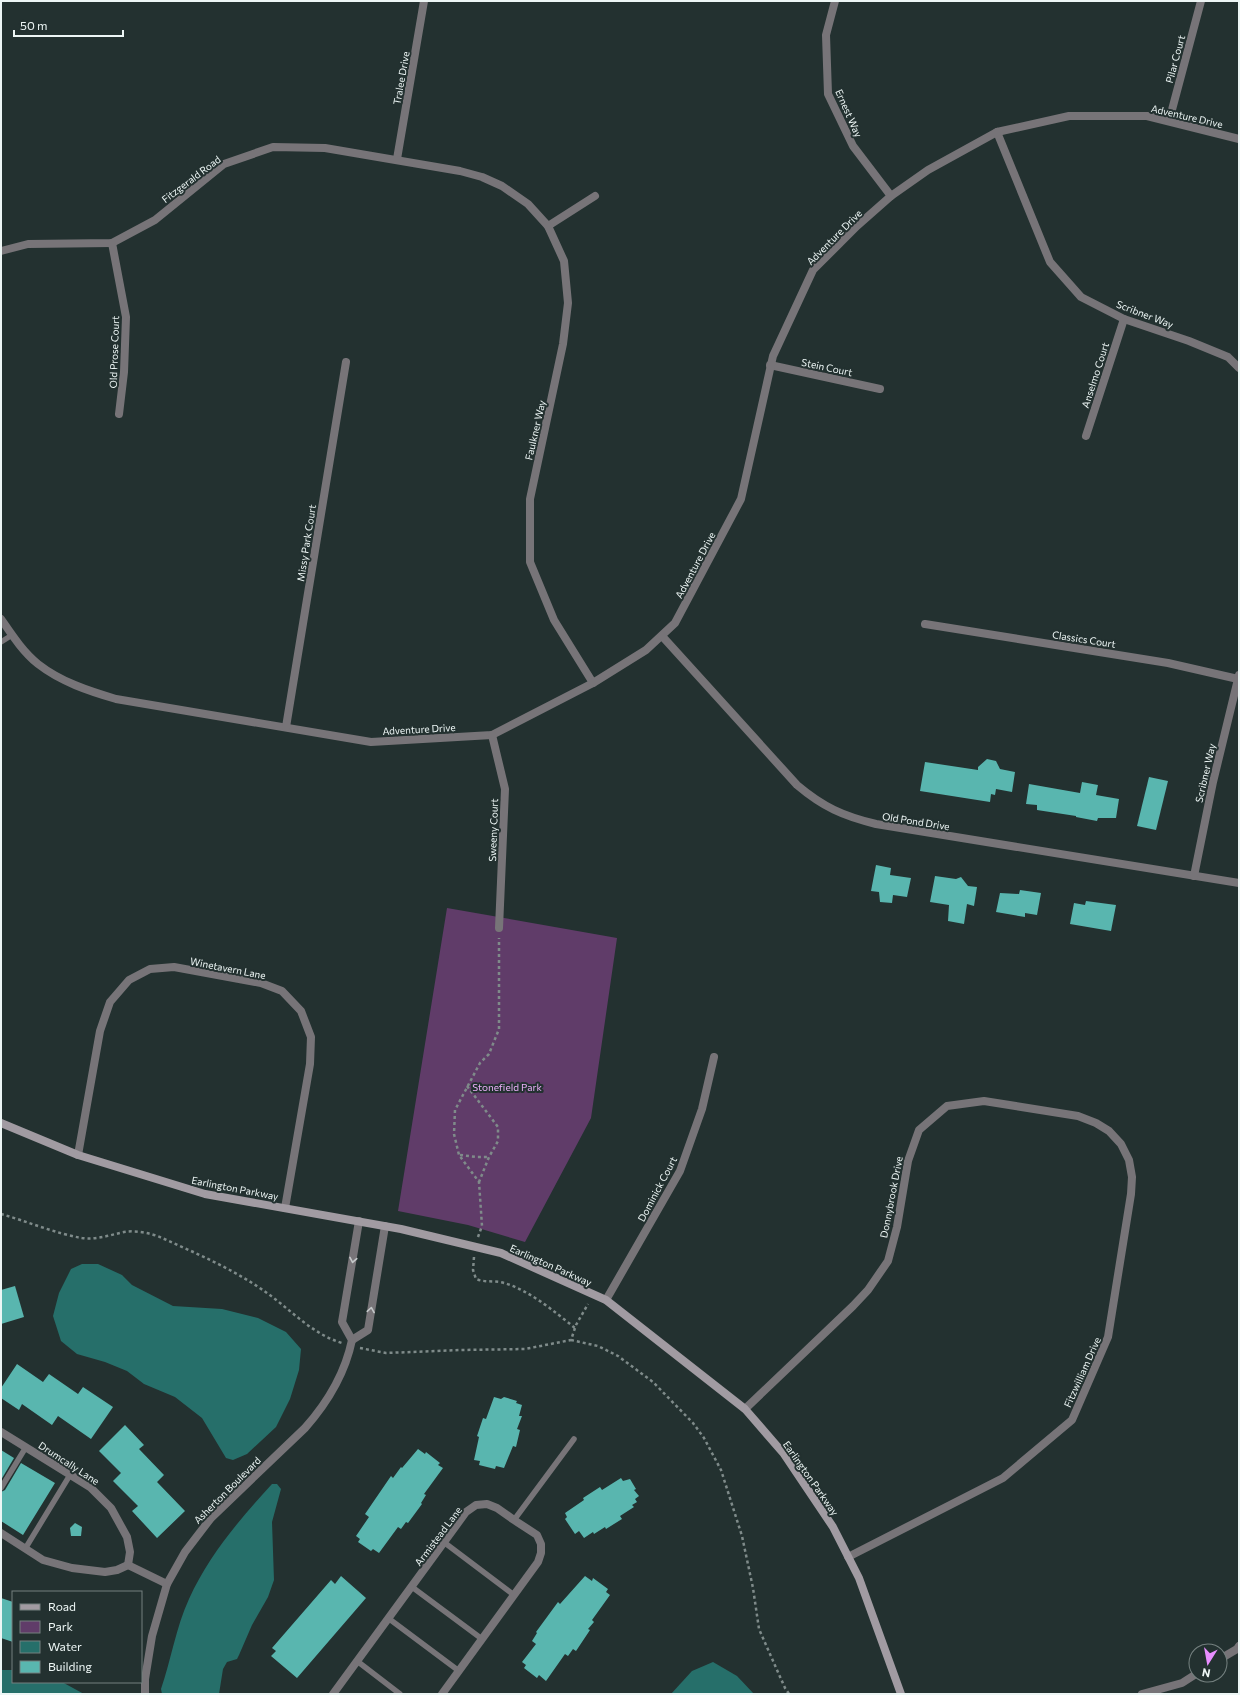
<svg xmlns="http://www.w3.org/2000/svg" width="1240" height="1695" font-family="Commissioner,sans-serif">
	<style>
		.green { fill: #603c69 }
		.water { fill: #266f6a }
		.building { fill: #59b6af }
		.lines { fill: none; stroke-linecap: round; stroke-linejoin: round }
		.path { stroke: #7f8b8a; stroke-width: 2.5; stroke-dasharray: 3 3; stroke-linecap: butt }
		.lane { stroke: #777478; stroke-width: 5.5 }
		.street { stroke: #777478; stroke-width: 8 }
		.secondary { stroke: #a19ba2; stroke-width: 8 }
		.oneway { stroke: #c4c8c9 }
		.labels { text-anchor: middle; stroke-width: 4; stroke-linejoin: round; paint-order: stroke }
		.street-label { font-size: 10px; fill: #edf6f5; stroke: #233130 }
		.park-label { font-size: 10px; fill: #ecb0fa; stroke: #233130 }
	</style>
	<rect width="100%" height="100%" fill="#233130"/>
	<path class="green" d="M447,908L617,938L591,1118L525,1242L468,1225L398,1211Z"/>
	<g class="water">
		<path d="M82,1264H98L122,1275L132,1285L173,1306L222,1309L258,1318L286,1332L301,1349L299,1370L290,1399L276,1427L247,1454L233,1460L226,1458L202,1418L175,1397L144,1384L127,1371L105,1362L77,1354L61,1341L53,1316L59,1293L71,1269Z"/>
		<path d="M272,1484H277L281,1489L272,1522L274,1580L268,1597L252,1625L239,1655L237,1659L227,1662L223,1669L219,1694H162L161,1689C171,1660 176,1627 189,1599C209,1555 240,1519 272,1484Z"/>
		<path d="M713,1662L737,1676L754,1694H671L692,1671Z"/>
		<path d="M1,1670H13V1682H62L84,1694H1Z"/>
	</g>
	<g class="building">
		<path d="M987,759L996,761L1000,769L1015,772L1012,792L996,789L995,795L991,794L990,802L920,791L925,762L978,770V767Z"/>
		<path d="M1149,777L1168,781L1156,830L1137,826Z"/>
		<path d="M1082,782L1098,785L1096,795L1119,799L1116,818H1098L1097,821L1076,817V816L1037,810V805L1026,804L1029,784L1080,793Z"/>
		<path d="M876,865L891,868L890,875L911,878L907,897L893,895L892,903L880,902L879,892L871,891Z"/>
		<path d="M935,876L956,879L961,877L968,886L977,887L974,906L967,904L964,924L948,921L949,905L930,902Z"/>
		<path d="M1020,890L1041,893L1037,915L1025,913V917L996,912L1000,893L1019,894Z"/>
		<path d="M1086,901L1116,905L1111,931L1070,924L1074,903L1085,905Z"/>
		<path d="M15,1286L24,1317L1,1324V1290Z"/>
		<path d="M17,1364L43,1382L49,1374L78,1394L83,1387L113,1407L91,1439L58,1416L52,1425L22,1404L19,1410L1,1398V1388Z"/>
		<path d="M494,1397L501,1399L504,1397L517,1401L516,1403L522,1405L519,1416H522L517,1429L520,1430L516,1447L513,1446L504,1468L496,1466L495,1469L479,1465L480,1461L474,1460L479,1437L477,1436L483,1418L486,1419Z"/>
		<path d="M125,1425L144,1445L139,1449L164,1475L157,1482L185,1511L157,1538L132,1511L138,1506L113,1481L121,1473L99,1451Z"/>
		<path d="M418,1449L425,1454L426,1452L440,1463L438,1465L443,1468L424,1494L426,1495L421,1503L422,1504L408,1523L406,1522L401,1529L398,1527L379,1553L373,1549L371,1551L358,1542L360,1539L356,1536L369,1517L365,1514L391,1476L393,1478L401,1467L402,1468Z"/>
		<path d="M1,1450L14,1458L1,1480Z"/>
		<path d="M21,1463L55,1483L23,1535L1,1521V1492L5,1490Z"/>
		<path d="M621,1478L623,1481L630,1479L636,1489L634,1490L639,1496L635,1499L637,1502L632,1505L634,1507L620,1516L622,1519L606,1529L605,1527L594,1534L593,1532L584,1538L579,1531L575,1534L565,1519L567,1517L565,1513L584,1500L583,1498L600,1487L602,1490Z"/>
		<path d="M75,1523L82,1527L81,1536H71L70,1528Z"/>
		<path d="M341,1576L366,1598L297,1678L271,1656L276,1651L272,1648L331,1580L335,1584Z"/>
		<path d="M585,1576L592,1581L593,1578L608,1589L606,1592L610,1595L592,1620L594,1622L588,1629L590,1630L576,1651L573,1649L568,1656L565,1654L546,1681L539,1675L537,1678L524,1668L526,1665L522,1662L536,1644L532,1641L537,1633L536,1632L558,1602L560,1604Z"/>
		<path d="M1,1598L13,1602V1642L1,1638Z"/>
	</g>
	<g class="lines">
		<g class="path">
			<path d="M467,1086L498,1127V1141L489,1157L479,1182"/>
			<path d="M460,1155L477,1157H489"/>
			<path d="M1,1214C26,1221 57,1234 82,1238C97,1240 110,1235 124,1232C136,1230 151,1233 162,1238C198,1254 235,1270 267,1293C291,1310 312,1334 342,1343"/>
			<path d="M478,1237L482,1226L479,1182L459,1155L454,1134L455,1110L480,1063L489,1054L499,1029V938"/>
			<path d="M474,1257L473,1270L476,1279C486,1283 495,1280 504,1283C529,1290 555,1312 575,1328"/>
			<path d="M571,1340L598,1346L618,1356L653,1382L693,1423L704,1438L721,1470L742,1536L753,1588L759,1629L785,1688L789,1694"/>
			<path d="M360,1348L386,1353L461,1350L525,1349L571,1340L576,1325L588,1304"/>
		</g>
		<g class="lane">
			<path d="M1,642L12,635"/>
			<path d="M1,1488L26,1447"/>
			<path d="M514,1520L574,1439"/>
			<path d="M445,1543L514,1595"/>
			<path d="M25,1549L70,1475"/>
			<path d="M412,1587L482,1639"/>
			<path d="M388,1618L459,1671"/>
			<path d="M357,1661L400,1694"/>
		</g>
		<g class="street">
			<path d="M835,1L826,35L828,94L853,146L891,196"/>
			<path d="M1169,121L1201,1"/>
			<path d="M997,132L1050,262L1081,297L1124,319L1189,341L1228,357L1239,368"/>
			<path d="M397,159L424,1"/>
			<path d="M548,226L595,196"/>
			<path d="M112,243L126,317L124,372L119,414"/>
			<path d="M1,251L28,244L112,243L155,220L224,164L273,147L325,148L460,171L482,177L502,186L528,204L548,226L564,261L568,303L563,344L530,499V562L554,620L593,683"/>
			<path d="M770,365L880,389"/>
			<path d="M1086,436L1124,319"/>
			<path d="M1,619C12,635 23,652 38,664C61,682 89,691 116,699L371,742L492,735L593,683L646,650L675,623L741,499L773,356L813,270L857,226L891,196L928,170L997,132L1069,116H1147L1239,139"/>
			<path d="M925,624L1168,663L1238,679"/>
			<path d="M662,636L797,785C823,807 843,816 876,824L1239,883"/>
			<path d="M286,727L346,362"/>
			<path d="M492,735L505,789L499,928"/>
			<path d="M1194,876L1213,782L1239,675"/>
			<path d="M78,1155L100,1031L110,1002L129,980L150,969L174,967L261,983L282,991L301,1011L311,1037L310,1064L285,1208"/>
			<path d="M606,1300L680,1171L702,1109L714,1057"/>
			<path d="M352,1340L368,1330L385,1226"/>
			<path d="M745,1409L853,1306L868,1290L888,1261L897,1227L908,1161L919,1130L947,1106L984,1101L1078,1116L1096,1123L1109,1131L1121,1144L1129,1160L1132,1177L1131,1194L1108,1337L1072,1420L1003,1478L848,1557"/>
			<path d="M1,1432L90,1487L111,1508L127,1537L130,1552L128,1565"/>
			<path d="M1,1533L43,1560L72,1568L105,1572L117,1570L128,1565"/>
			<path d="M128,1565L167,1584"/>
			<path d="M1220,1659L1237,1649L1239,1646"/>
			<path d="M145,1694V1679L152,1636L167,1584L185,1552L211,1518L305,1428C328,1402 345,1374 352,1340L342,1322L359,1221"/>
			<path d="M333,1694L466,1512L476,1505L487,1504L497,1508L514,1520L537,1535L541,1544V1553L538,1562L442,1694"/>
			<path d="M1142,1694L1182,1683L1196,1674"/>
		</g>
		<path class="secondary" d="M1,1123L78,1155L205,1194L401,1229L501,1253L606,1300L745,1409L784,1454L833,1527L859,1578L901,1694"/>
	</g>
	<defs><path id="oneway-chevron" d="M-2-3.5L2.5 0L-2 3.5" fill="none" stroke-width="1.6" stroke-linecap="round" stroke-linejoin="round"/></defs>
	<g class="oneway">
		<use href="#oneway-chevron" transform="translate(353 1260) rotate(100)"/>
		<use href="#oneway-chevron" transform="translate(371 1310) rotate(-81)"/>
	</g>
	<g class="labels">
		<g class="street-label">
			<text transform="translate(1175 59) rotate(-75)" y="4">Pilar Court</text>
			<text transform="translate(401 78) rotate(-80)" y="4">Tralee Drive</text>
			<text transform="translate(849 113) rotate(66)" y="4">Ernest Way</text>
			<text transform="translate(1187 116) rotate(13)" y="4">Adventure Drive</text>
			<text transform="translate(191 179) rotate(-37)" y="4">Fitzgerald Road</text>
			<text transform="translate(834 237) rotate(-45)" y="4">Adventure Drive</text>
			<text transform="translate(1145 314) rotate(21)" y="4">Scribner Way</text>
			<text transform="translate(114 352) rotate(-88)" y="4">Old Prose Court</text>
			<text transform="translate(827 367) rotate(12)" y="4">Stein Court</text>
			<text transform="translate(1095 375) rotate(-72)" y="4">Anselmo Court</text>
			<text transform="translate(535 430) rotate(-77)" y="4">Faulkner Way</text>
			<text transform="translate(306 543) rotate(-81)" y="4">Missy Park Court</text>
			<text transform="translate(695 565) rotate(-62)" y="4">Adventure Drive</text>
			<text transform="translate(1084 639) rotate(9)" y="4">Classics Court</text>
			<text transform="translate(419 729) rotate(-3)" y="4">Adventure Drive</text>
			<text transform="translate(1205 773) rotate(-77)" y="4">Scribner Way</text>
			<text transform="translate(916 821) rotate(9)" y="4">Old Pond Drive</text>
			<text transform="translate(493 830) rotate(-88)" y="4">Sweeny Court</text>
			<text transform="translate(228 968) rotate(11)" y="4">Winetavern Lane</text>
			<text transform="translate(235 1188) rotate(11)" y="4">Earlington Parkway</text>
			<text transform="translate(657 1189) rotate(-62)" y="4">Dominick Court</text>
			<text transform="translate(891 1197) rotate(-79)" y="4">Donnybrook Drive</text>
			<text transform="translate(551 1265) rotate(24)" y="4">Earlington Parkway</text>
			<text transform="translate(1082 1372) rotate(-66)" y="4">Fitzwilliam Drive</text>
			<text transform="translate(69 1463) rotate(33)" y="4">Drumcally Lane</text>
			<text transform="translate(811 1478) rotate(55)" y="4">Earlington Parkway</text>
			<text transform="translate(227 1490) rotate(-45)" y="4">Asherton Boulevard</text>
			<text transform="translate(438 1536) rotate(-53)" y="4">Armistead Lane</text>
		</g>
		<g class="park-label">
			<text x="507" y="1091">Stonefield Park</text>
		</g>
	</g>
	<rect width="1240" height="1695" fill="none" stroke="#edf6f5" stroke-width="4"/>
	<rect x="12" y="1591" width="130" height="92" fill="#233130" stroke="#74807f"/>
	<rect x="20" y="1604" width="20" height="6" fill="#a19ba2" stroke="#74807f"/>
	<text x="48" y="1611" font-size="12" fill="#edf6f5">Road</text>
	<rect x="20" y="1621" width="20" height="12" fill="#603c69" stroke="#74807f"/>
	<text x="48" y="1631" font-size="12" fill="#edf6f5">Park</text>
	<rect x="20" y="1641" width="20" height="12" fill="#266f6a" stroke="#74807f"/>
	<text x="48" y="1651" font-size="12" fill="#edf6f5">Water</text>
	<rect x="20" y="1661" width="20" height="12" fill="#59b6af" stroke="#74807f"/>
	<text x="48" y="1671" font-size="12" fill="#edf6f5">Building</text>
	<g transform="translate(1208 1663) rotate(191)"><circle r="19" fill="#233130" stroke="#74807f"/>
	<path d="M0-3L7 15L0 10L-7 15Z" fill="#e88eff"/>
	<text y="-6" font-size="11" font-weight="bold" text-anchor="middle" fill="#edf6f5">N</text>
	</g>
	<path d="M14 30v6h109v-6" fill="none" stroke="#edf6f5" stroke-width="2"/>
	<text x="20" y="30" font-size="12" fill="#edf6f5" stroke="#233130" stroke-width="3" paint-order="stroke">50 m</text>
</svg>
